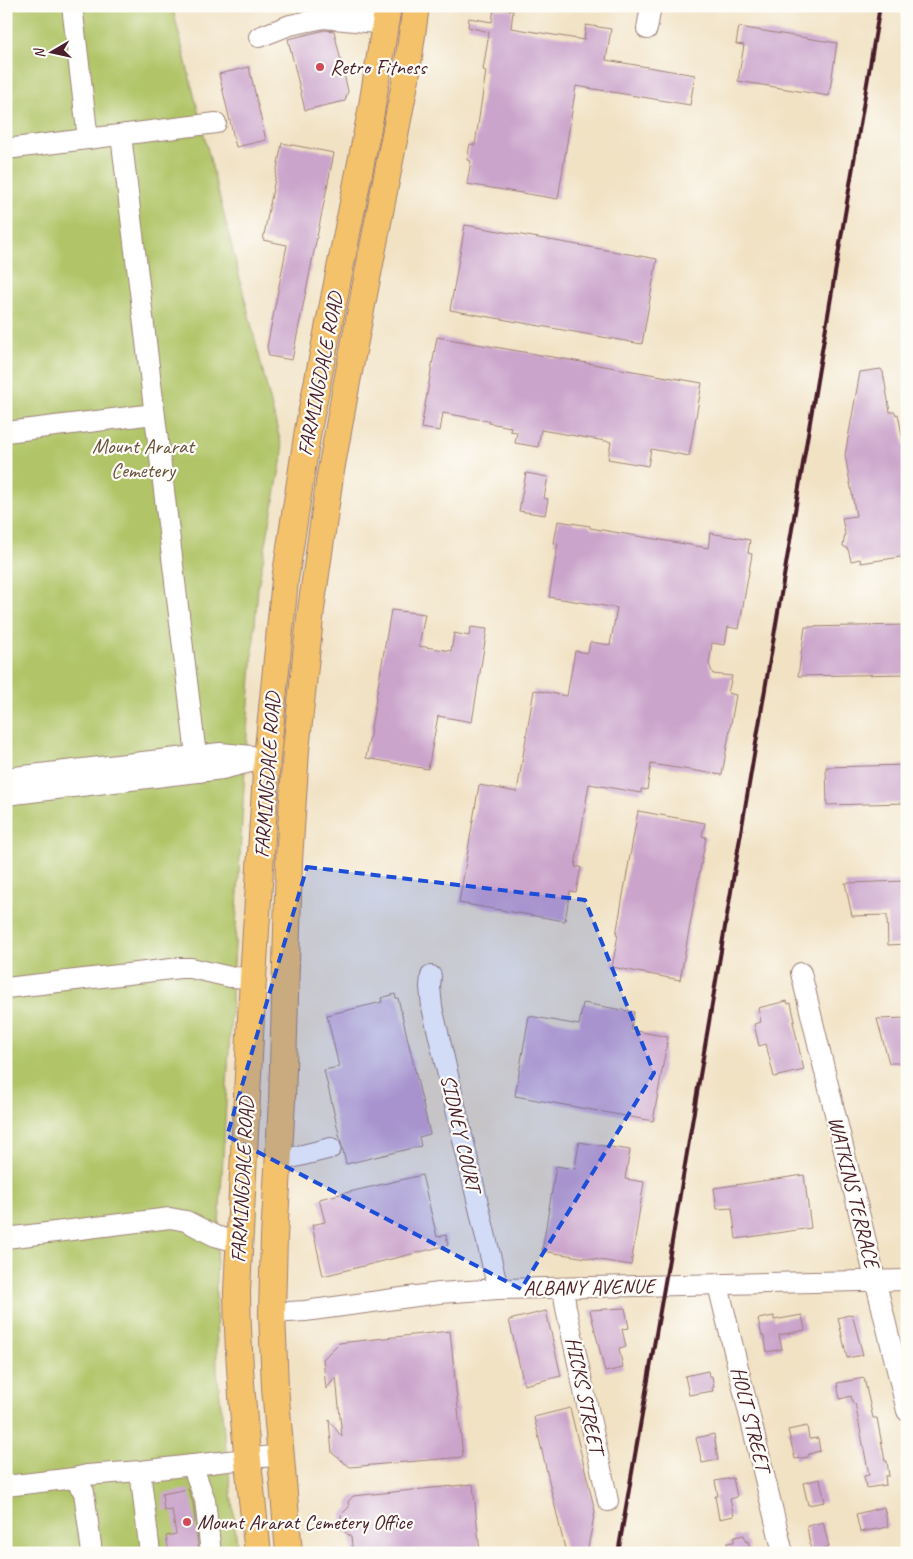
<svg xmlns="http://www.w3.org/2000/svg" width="913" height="1559" font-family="Caveat,sans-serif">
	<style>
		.green { fill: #b1c568; stroke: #7e724a }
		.building { fill: #cba4cc }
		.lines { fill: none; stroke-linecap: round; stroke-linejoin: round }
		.minor-casing { stroke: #9e8078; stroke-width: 22 }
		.major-casing { stroke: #9e8078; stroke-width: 28 }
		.minor { stroke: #fff; stroke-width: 20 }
		.major { stroke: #f4c26a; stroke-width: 26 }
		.rail { stroke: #4a1f2b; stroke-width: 4 }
		.marked { fill: #1d4ed8; fill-opacity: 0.2; stroke: #1d4ed8; stroke-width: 4; stroke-dasharray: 10 6; stroke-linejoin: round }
		.poi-dot { fill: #d1495b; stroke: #fdfcf7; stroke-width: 2 }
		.labels { text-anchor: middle; stroke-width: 4.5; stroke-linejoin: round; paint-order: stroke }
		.poi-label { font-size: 21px; fill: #4a1f2b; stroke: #fdfcf7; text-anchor: start }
		.street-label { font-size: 21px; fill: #4a1f2b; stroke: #fdfcf7 }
		.park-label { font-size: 21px; fill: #69513d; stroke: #fdfcf7 }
	</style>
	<rect width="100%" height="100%" fill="#fdfcf7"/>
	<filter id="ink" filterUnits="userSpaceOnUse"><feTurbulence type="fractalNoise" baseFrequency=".02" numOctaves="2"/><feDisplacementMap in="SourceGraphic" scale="10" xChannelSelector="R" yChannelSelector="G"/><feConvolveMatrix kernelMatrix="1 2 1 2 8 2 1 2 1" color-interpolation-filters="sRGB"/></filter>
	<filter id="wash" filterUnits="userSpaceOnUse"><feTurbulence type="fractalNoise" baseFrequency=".0096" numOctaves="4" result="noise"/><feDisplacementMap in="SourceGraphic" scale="20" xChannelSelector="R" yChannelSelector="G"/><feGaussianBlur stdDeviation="1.12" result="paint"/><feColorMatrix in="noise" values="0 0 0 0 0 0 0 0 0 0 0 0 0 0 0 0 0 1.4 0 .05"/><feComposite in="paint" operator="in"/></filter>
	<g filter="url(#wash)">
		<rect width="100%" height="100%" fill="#f1e2c4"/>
		<path class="green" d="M6,6H172L283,452L258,587L248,716L216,1279L217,1371L238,1553H6Z"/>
		<g id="blocks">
			<g class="building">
				<path d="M494,8L513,11L511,28L584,40L586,25L611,29L606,60L695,75L690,105L576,86L558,199L467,184L471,161L467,160L470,144L475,145L486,71L483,70L489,32L468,27L469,18L492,22Z"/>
				<path d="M739,27L837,43L829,96L738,81L744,45L736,44Z"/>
				<path d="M325,30L334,31L348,91L345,101L305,110L288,39Z"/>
				<path d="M249,67L266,140L236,147L219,74Z"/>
				<path d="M282,143L334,153L292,360L269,356L267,347L287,245L263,240Z"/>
				<path d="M465,225L657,259L642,344L450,310Z"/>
				<path d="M437,337L702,383L689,456L651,449L648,466L608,459L611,442L541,430L538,447L515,443L517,432L510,431L511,427L489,423V421L443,413L440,431L421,428Z"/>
				<path d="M881,369L883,372L890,412H895L896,415L898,414L904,445H905L907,450V556L861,563L860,559L851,561L848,549L843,546L845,534L842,518L856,516L845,455L860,372Z"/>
				<path d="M526,473L548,477L544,498L548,499L545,515L519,511Z"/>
				<path d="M558,521L590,526V528L708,548L710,533L750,540L748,553L752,554L739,629L728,627L725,645L712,643L709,664L713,674L732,676L728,693L736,695L722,775L651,764L647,790L641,789V793L589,784L575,867H581L576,892L570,891L565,921L459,903L479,785L517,792L534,690L567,696L575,651L588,653L590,642L610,645L617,608L549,597L558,544L554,543Z"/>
				<path d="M391,610L425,614L419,646L451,651L454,633L469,636L471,627L487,629L472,722L438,716L428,769L366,758Z"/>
				<path d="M907,625V674L798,676L805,627Z"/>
				<path d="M907,765V803L827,805L826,767Z"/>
				<path d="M638,811L705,823L702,836L706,837L680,980L612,967L618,935H616Z"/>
				<path d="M907,881V944L888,945L887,915L852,916L845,883Z"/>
				<path d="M395,994L396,998H398L430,1134L419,1137L421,1146L346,1164L324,1070L339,1067L327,1015L382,1002L381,998Z"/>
				<path d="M787,1001L788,1004L791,1003L795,1021L793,1022L804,1070L774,1077L766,1044L759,1046L754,1024L761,1022L758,1008Z"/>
				<path d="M583,1003L634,1012L631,1030L668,1037L653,1121L515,1096L529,1016L579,1025Z"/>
				<path d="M907,1018V1063H889L877,1019Z"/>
				<path d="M579,1142L630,1150L625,1179L644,1182L631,1265L542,1251L556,1166L575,1169Z"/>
				<path d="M422,1175L437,1237L446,1235L448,1245L323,1276L312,1225L325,1222L319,1199Z"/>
				<path d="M804,1175L811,1228L736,1239L732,1208L717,1209L714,1188Z"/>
				<path d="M625,1308L629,1328L622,1329L626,1347L619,1348L623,1368L605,1372L590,1310Z"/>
				<path d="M546,1311L561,1376L524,1385L509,1320Z"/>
				<path d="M852,1314L863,1355L847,1358L838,1318Z"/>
				<path d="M802,1315L805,1330L779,1335L782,1349L767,1352L764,1336H762L758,1319L774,1316V1320Z"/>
				<path d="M450,1331L463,1457L350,1467L332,1453L329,1420L342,1437L336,1377L326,1389L323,1359L339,1343Z"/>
				<path d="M708,1371L709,1376H712L714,1387L712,1388L713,1391L689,1395L685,1376Z"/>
				<path d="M864,1378L873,1418H877L885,1461H887L889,1476H885L886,1485L866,1488L864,1476L869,1475L855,1403L853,1404L851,1396L840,1399L837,1383Z"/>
				<path d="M570,1408L595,1511L587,1553H566L534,1417Z"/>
				<path d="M807,1426L809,1439L818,1438L820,1451L809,1454L808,1457L795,1459L788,1430Z"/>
				<path d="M714,1434L718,1460L702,1463L696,1438Z"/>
				<path d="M733,1478L737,1497L730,1499L734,1516L719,1519L715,1496H718L715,1481Z"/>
				<path d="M820,1479L825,1502L808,1505L803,1483Z"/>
				<path d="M473,1484L480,1553H353L351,1537L342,1529L341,1515L349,1507L348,1502L353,1496Z"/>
				<path d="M188,1489L193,1503L199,1553H169L166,1536L176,1534L172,1510L164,1511L162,1494Z"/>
				<path d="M884,1507L888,1527L860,1532L856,1514Z"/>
				<path d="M823,1522L829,1547L811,1551L807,1526Z"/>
				<path d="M744,1535L746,1542L748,1541L751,1553H729L727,1543L734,1542V1537Z"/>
			</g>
		</g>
	</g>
	<g filter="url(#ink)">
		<use href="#blocks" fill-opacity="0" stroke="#9e8078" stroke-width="1"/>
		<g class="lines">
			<g class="minor-casing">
				<g id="minor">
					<path d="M72,6L88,139"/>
					<path d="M647,29L651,6"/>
					<path d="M259,37L290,25L324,18L386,24"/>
					<path d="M121,135L198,772"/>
					<path d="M6,149L216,123"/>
					<path d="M6,432L154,414"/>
					<path d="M6,778L220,753L252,756"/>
					<path d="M6,795L222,769L267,758"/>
					<path d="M801,973L907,1411"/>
					<path d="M431,976L430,987L432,1007L498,1289"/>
					<path d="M6,988L180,968H191L230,977L253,978"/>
					<path d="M279,1161L331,1148"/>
					<path d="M6,1238L170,1218L186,1221L215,1236L238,1242"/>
					<path d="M718,1285L783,1553"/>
					<path d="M563,1288L566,1308L608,1501"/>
					<path d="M272,1313L305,1311L439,1293L498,1289L907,1280"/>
					<path d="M192,1465L205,1500L211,1553"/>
					<path d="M140,1471L150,1553"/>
					<path d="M74,1478L84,1492L92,1553"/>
					<path d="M6,1486L74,1478L87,1475L140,1471L281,1455"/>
				</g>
			</g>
			<g class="major-casing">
				<g id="major">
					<path d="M258,1553C248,1465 238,1378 237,1290L253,978L267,758L285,580L308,430L371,112L388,6"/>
					<path d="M289,1553L275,1387L272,1313L274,1237L282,1101L289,861L296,750L311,609L330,476L346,387L406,78L416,6"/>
				</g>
			</g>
			<use href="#minor" class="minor"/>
			<use href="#major" class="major"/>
			<path class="rail" d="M618,1553L673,1236L880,6"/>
		</g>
	</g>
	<path class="marked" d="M307,867L585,900L654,1073L521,1289L227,1136Z"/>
	<g class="poi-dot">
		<circle cx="320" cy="67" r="5"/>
		<circle cx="187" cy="1522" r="5"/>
	</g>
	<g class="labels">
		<g class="poi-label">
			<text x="330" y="74">Retro Fitness</text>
			<text x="197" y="1529">Mount Ararat Cemetery Office</text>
		</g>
		<g class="street-label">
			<text transform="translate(320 374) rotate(-79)" y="7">FARMINGDALE ROAD</text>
			<text transform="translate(267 775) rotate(-86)" y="7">FARMINGDALE ROAD</text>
			<text transform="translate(461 1133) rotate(77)" y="7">SIDNEY COURT</text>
			<text transform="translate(242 1180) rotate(-87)" y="7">FARMINGDALE ROAD</text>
			<text transform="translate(854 1192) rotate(76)" y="7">WATKINS TERRACE</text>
			<text transform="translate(589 1287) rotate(-1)" y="7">ALBANY AVENUE</text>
			<text transform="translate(585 1395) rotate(78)" y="7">HICKS STREET</text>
			<text transform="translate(751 1419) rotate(76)" y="7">HOLT STREET</text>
		</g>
		<g class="park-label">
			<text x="143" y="453">Mount Ararat<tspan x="143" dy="24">Cemetery</tspan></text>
		</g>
	</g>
	<rect width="913" height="1559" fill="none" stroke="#fdfcf7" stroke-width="25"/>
	<g transform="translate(52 52) rotate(261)" stroke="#fdfcf7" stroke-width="4" paint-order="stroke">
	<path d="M0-4L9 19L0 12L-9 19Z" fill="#4a1f2b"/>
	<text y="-8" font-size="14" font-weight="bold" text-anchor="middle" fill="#4a1f2b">N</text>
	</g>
</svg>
